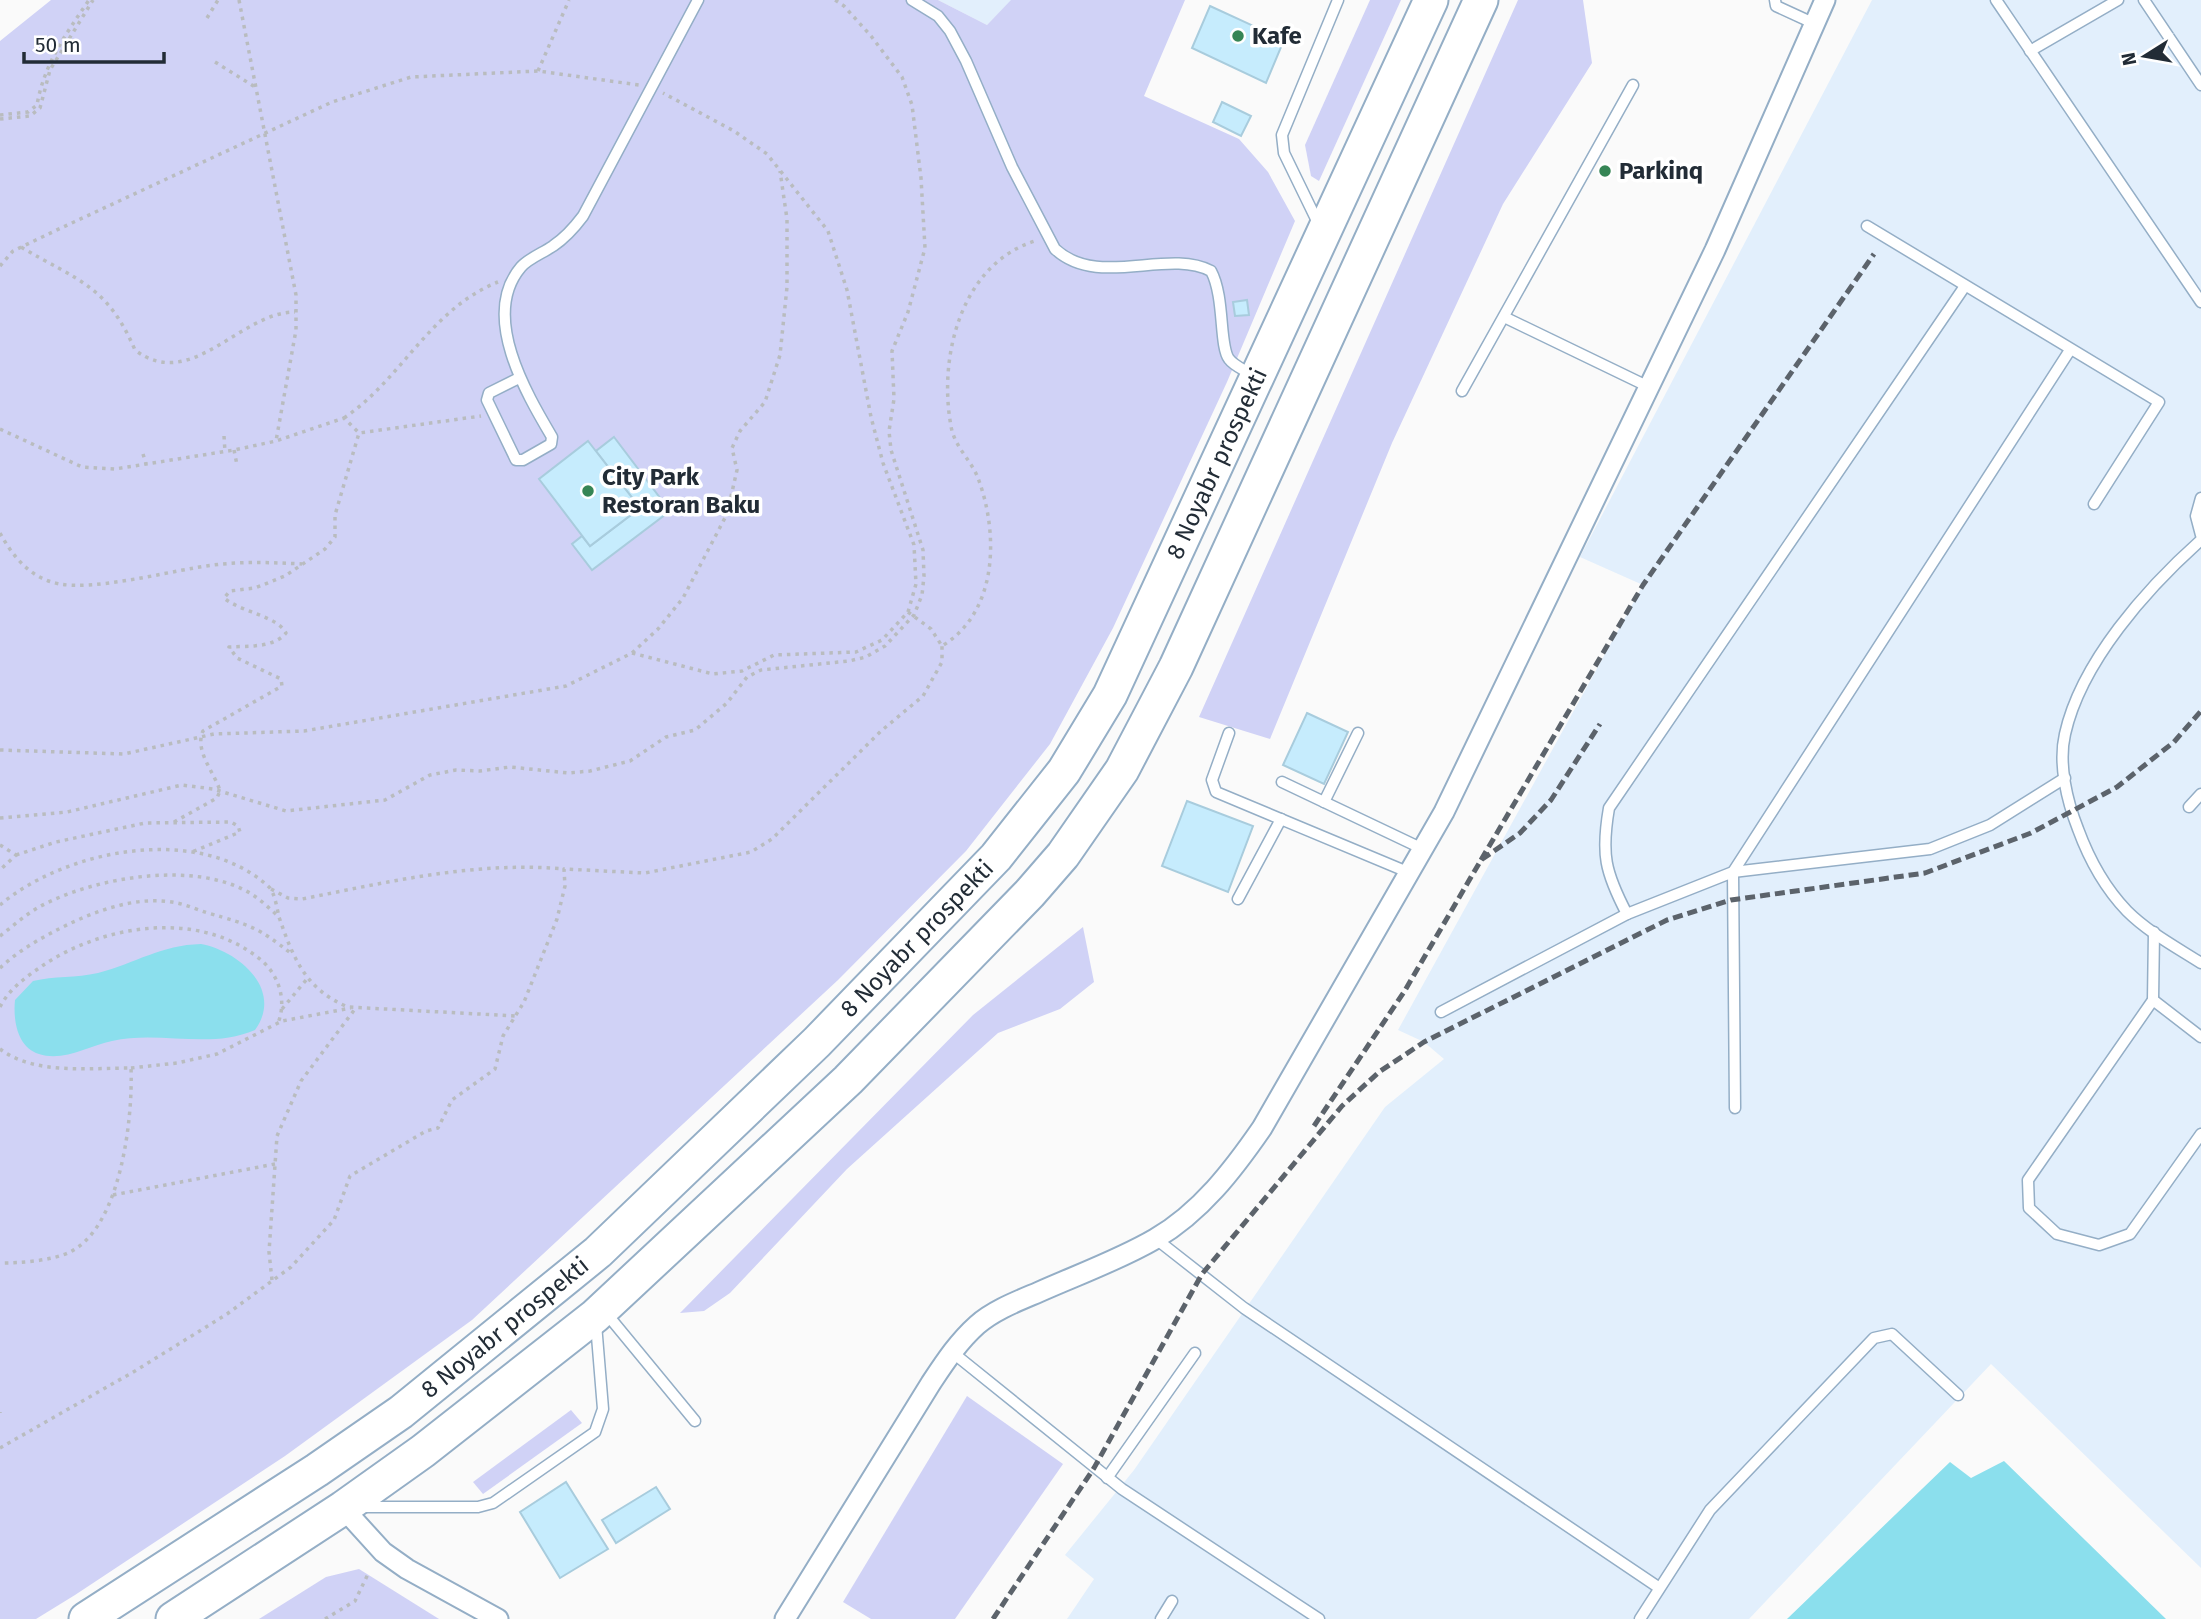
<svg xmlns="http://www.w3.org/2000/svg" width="2201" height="1619" font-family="'Fira Sans',sans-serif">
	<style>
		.built { fill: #e2effc }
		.green { fill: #d0d2f6 }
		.water { fill: #8bdfed }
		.building { fill: #c6ecfd; stroke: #a8ccdd; stroke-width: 2 }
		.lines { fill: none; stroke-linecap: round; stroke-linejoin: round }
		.lane-casing { stroke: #94aec6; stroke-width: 13 }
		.street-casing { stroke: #94aec6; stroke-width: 23 }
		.highway-casing { stroke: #94aec6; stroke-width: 37 }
		.path { stroke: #b9bcbf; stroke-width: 3.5; stroke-dasharray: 3.5 5; stroke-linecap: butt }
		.lane { stroke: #fff; stroke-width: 10 }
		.street { stroke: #fff; stroke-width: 19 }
		.highway { stroke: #fff; stroke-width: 33 }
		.rail { stroke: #5c636b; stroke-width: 5; stroke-dasharray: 10 5; stroke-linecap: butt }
		.poi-dot { fill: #368555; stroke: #fff; stroke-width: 2.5 }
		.labels { text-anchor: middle; stroke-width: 7; stroke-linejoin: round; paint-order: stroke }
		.poi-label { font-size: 24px; font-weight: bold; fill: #222c36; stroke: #fff; text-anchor: start }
		.street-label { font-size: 24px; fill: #222c36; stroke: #fff }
	</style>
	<rect width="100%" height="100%" fill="#fafafa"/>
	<g class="built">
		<path d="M938,0H1012L987,25Z"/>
		<path d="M1872,0H2201V1568L1991,1364L1749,1619H1067L1094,1579L1065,1555L1134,1470L1385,1107L1444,1059L1424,1042L1398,1030L1643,585L1580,557Z"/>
	</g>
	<g class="green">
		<path d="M51,0H938L987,25L1011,0H1185L1144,96L1239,139L1268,172L1295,221L1227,382L1113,628L1050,744L966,851L838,980L472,1320L285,1456L75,1595L36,1619H0V41Z"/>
		<path d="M1370,0H1401L1319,181L1311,176L1305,145Z"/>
		<path d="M1518,0H1583L1592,63L1503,204L1392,443L1270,739L1199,717Z"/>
		<path d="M1083,927L1094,982L1060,1009L998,1033L847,1169L730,1293L704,1311L680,1313L973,1015Z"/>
		<path d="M967,1396L1063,1464L955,1619H871L843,1602Z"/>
		<path d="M571,1410L582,1423L483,1494L473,1482Z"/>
		<path d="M359,1569L439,1619H259L326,1577Z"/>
	</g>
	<g class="water">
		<path d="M201,944C239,951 284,990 255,1030C209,1050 160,1030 112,1041C89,1046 63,1062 39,1054C17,1047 13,1020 15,1000L33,981C54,976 76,978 98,973C136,963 161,945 201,944Z"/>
		<path d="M2004,1461L2166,1619H1787L1950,1462L1971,1478Z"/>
	</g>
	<g class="building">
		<path d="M1210,6L1284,40L1266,83L1192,48Z"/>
		<path d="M1222,102L1251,116L1241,136L1213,122Z"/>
		<path d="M1247,300L1249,315L1235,316L1233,302Z"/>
		<path d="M614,437L670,511L592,570L572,544L582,536L590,546L640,508L596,451Z"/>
		<path d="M588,441L640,508L590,546L539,479Z"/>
		<path d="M1307,713L1348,732L1324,784L1283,765Z"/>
		<path d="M1187,801L1253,826L1228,892L1162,866Z"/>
		<path d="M566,1482L608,1549L560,1578L520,1512Z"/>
		<path d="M656,1487L670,1509L616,1543L602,1520Z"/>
	</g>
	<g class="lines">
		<g class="lane-casing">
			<g id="lane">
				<path d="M912,0L938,16L950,31L966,61L1012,167L1055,249C1098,289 1167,248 1211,271C1225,297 1219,346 1229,359C1234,366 1245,370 1252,375"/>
				<path d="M1775,0L1776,6L1813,23"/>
				<path d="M1996,0L2201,302"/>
				<path d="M2144,0L2201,85"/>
				<path d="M2030,51L2118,0"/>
				<path d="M1319,225L1284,153L1282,135L1338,0"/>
				<path d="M1867,226L2159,402L2094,504"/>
				<path d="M1504,317L1647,386"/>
				<path d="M519,378L489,393L487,400L516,460H523L551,444L552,437C526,393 480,315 521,267C529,258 543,253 553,246C565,238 574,228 583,216L698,0"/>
				<path d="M1462,391L1633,85"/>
				<path d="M2201,498L2196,516L2201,535"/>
				<path d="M2201,540C2147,588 2081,662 2065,734C2058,764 2067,801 2078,829C2089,859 2104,887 2127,911C2148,932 2176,947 2201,963"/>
				<path d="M1229,733L1212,780L1216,792L1410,873"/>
				<path d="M1282,782L1423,849"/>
				<path d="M1324,802L1358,733"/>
				<path d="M2189,807L2201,794"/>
				<path d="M1238,899L1281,819"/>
				<path d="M1627,914C1605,872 1601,854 1609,808L1965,286"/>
				<path d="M2154,932L2153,1000L2028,1180L2029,1208L2057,1234L2099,1245L2130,1234L2201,1134"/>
				<path d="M2153,1000L2201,1037"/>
				<path d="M1441,1012L1627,914L1733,872L1930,849L1990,825L2065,778"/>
				<path d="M1735,1108L1733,872L2070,350"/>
				<path d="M1156,1239L1244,1308L1658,1587"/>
				<path d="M606,1313L695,1421"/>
				<path d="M952,1352L1122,1489L1319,1619"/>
				<path d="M1107,1478L1195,1353"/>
				<path d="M361,1507H478L493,1503L595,1432L603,1409L596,1324"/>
				<path d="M1161,1619L1172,1601"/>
				<path d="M1640,1619L1710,1510L1874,1338L1892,1334L1958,1395"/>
			</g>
		</g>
		<g class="street-casing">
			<g id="street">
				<path d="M343,1508L383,1552L407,1569L498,1619"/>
				<path d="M785,1619L931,1383C945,1362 958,1342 977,1325C994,1310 1018,1301 1039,1292C1077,1275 1119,1260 1155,1239C1201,1212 1233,1170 1262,1128L1444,812L1715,250L1825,0"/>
			</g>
		</g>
		<g class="highway-casing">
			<g id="highway">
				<path id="s1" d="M86,1619L317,1470L401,1412L598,1252L817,1042L996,857L1064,771L1110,695L1431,0"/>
				<path d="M173,1619L343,1508L423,1451L595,1316L848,1080L1030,893L1063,855L1122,770L1176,667L1481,0"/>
			</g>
		</g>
		<g class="path">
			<path d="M239,0L296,295V330L276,441"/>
			<path d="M207,18L218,0"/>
			<path d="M215,62L255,87"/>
			<path d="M538,71L569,0"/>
			<path d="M0,115L28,112L37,105C44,64 66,34 89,0"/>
			<path d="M0,119L30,116L40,108L50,70L93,0"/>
			<path d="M21,247C78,281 107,285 135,350C191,393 240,312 295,312"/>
			<path d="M0,266L13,251L61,228L332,102L411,77L538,71L639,85"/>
			<path d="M344,418C402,379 430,309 498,282"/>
			<path d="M0,429L82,467L115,469L234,450L276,441L344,418L359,433L481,416"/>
			<path d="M224,436L225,452"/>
			<path d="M234,450L237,465"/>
			<path d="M143,454L146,464"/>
			<path d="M0,533C13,557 31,579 60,584C93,590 159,574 194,568C230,561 265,562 302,564"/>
			<path d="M908,612L931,629L942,646C998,612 999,534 978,478C971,460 954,446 951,426C938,357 961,262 1038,240"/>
			<path d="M632,653L713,674L742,671L774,655L856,652L882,640L908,612L916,584L914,545L883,463L871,417L847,290L828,231L767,154L734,131L663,93"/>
			<path d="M0,750L124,754L214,734L304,731L566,686L632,653L658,629L683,598L727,514L737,470L732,448L740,431L765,402L780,355L787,287V219L780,171"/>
			<path d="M0,818L67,812L182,785L213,789L286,811L385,800L430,775L456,770L480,771L510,767L568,773L590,771L630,761L666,737L695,730L727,703L747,677L761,670L849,661L866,657L885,646L914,615L922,595L924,576L923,550L891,450L889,431L894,399L892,351L908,312L925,248L921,178L912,105L902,77L871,36L844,6L835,0"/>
			<path d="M174,822L217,798L220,791C215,773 194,751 203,731L282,686L281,679L237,658L229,647C247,646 274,648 286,633C277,616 241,612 224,598L230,591L255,588L285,576L325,549L335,537V515L359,433"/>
			<path d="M0,845L16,855L0,870"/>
			<path d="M16,855L56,842L145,823L231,822L238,826L240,832L192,852"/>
			<path d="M271,889L288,898L302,899C388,882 476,861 564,869"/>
			<path d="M0,905C66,849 200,823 269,887C275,893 277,909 279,917C293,958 306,990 348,1007L516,1016"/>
			<path d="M0,936C13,926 25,915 39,907C94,877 197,859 253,895C262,901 270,909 278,916"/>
			<path d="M0,968C16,953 34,942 53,932C89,913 136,894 177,903C187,905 198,910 208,913C250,925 258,927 293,955"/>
			<path d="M0,1007C9,989 26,977 42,966C104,924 200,909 261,960C279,975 287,1001 278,1023"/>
			<path d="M282,1009L307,979"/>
			<path d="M0,1049C34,1075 90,1068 131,1068C133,1118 121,1227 70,1252C51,1261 20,1263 0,1263"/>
			<path d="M131,1068L177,1063L217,1054L282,1021L351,1008"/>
			<path d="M113,1195L275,1164"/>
			<path d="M272,1280L269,1252L277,1136L301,1081L355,1009"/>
			<path d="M0,1412V1413"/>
			<path d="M0,1448L135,1371L227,1314L291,1267L334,1220L350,1176L426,1131L438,1128L452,1100L495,1069L503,1036L524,1002L557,919L565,886L564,869L645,873L751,852L772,839L881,731L923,696L942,662V646"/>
			<path d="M325,1619L355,1601L368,1574"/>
		</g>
		<use href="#lane" class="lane"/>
		<use href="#street" class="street"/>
		<use href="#highway" class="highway"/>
		<g class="rail">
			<path d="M1481,860L1643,585L1874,254"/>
			<path d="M1314,1126L1404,992L1481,860L1520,833L1551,800L1600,724"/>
			<path d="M993,1619L1094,1468L1202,1274L1342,1106L1379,1072L1424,1042L1667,920L1731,900L1925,873L2031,833L2117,787L2174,742L2201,711"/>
		</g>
	</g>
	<g class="poi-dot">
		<circle cx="1238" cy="36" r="7"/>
		<circle cx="1605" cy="171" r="7"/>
		<circle cx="588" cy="491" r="7"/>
	</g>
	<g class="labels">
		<g class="poi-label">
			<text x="1252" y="44">Kafe</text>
			<text x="1619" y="179">Parkinq</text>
			<text x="602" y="485">City Park<tspan x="602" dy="28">Restoran Baku</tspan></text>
		</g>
		<g class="street-label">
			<text dy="8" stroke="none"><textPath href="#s1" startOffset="1645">8 Noyabr prospekti</textPath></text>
			<text dy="8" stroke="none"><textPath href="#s1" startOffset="1078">8 Noyabr prospekti</textPath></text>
			<text dy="8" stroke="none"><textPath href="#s1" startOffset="511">8 Noyabr prospekti</textPath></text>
		</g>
	</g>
	<g transform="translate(2145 56) rotate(259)" stroke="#ffffff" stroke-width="5" paint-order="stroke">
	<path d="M0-5L12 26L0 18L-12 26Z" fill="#222c36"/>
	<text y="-10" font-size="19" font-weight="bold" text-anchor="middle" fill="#222c36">N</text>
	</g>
	<path d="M24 52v10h140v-10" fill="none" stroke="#222c36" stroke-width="3.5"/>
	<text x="35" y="52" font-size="21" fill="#222c36" stroke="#ffffff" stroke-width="5" paint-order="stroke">50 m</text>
</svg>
